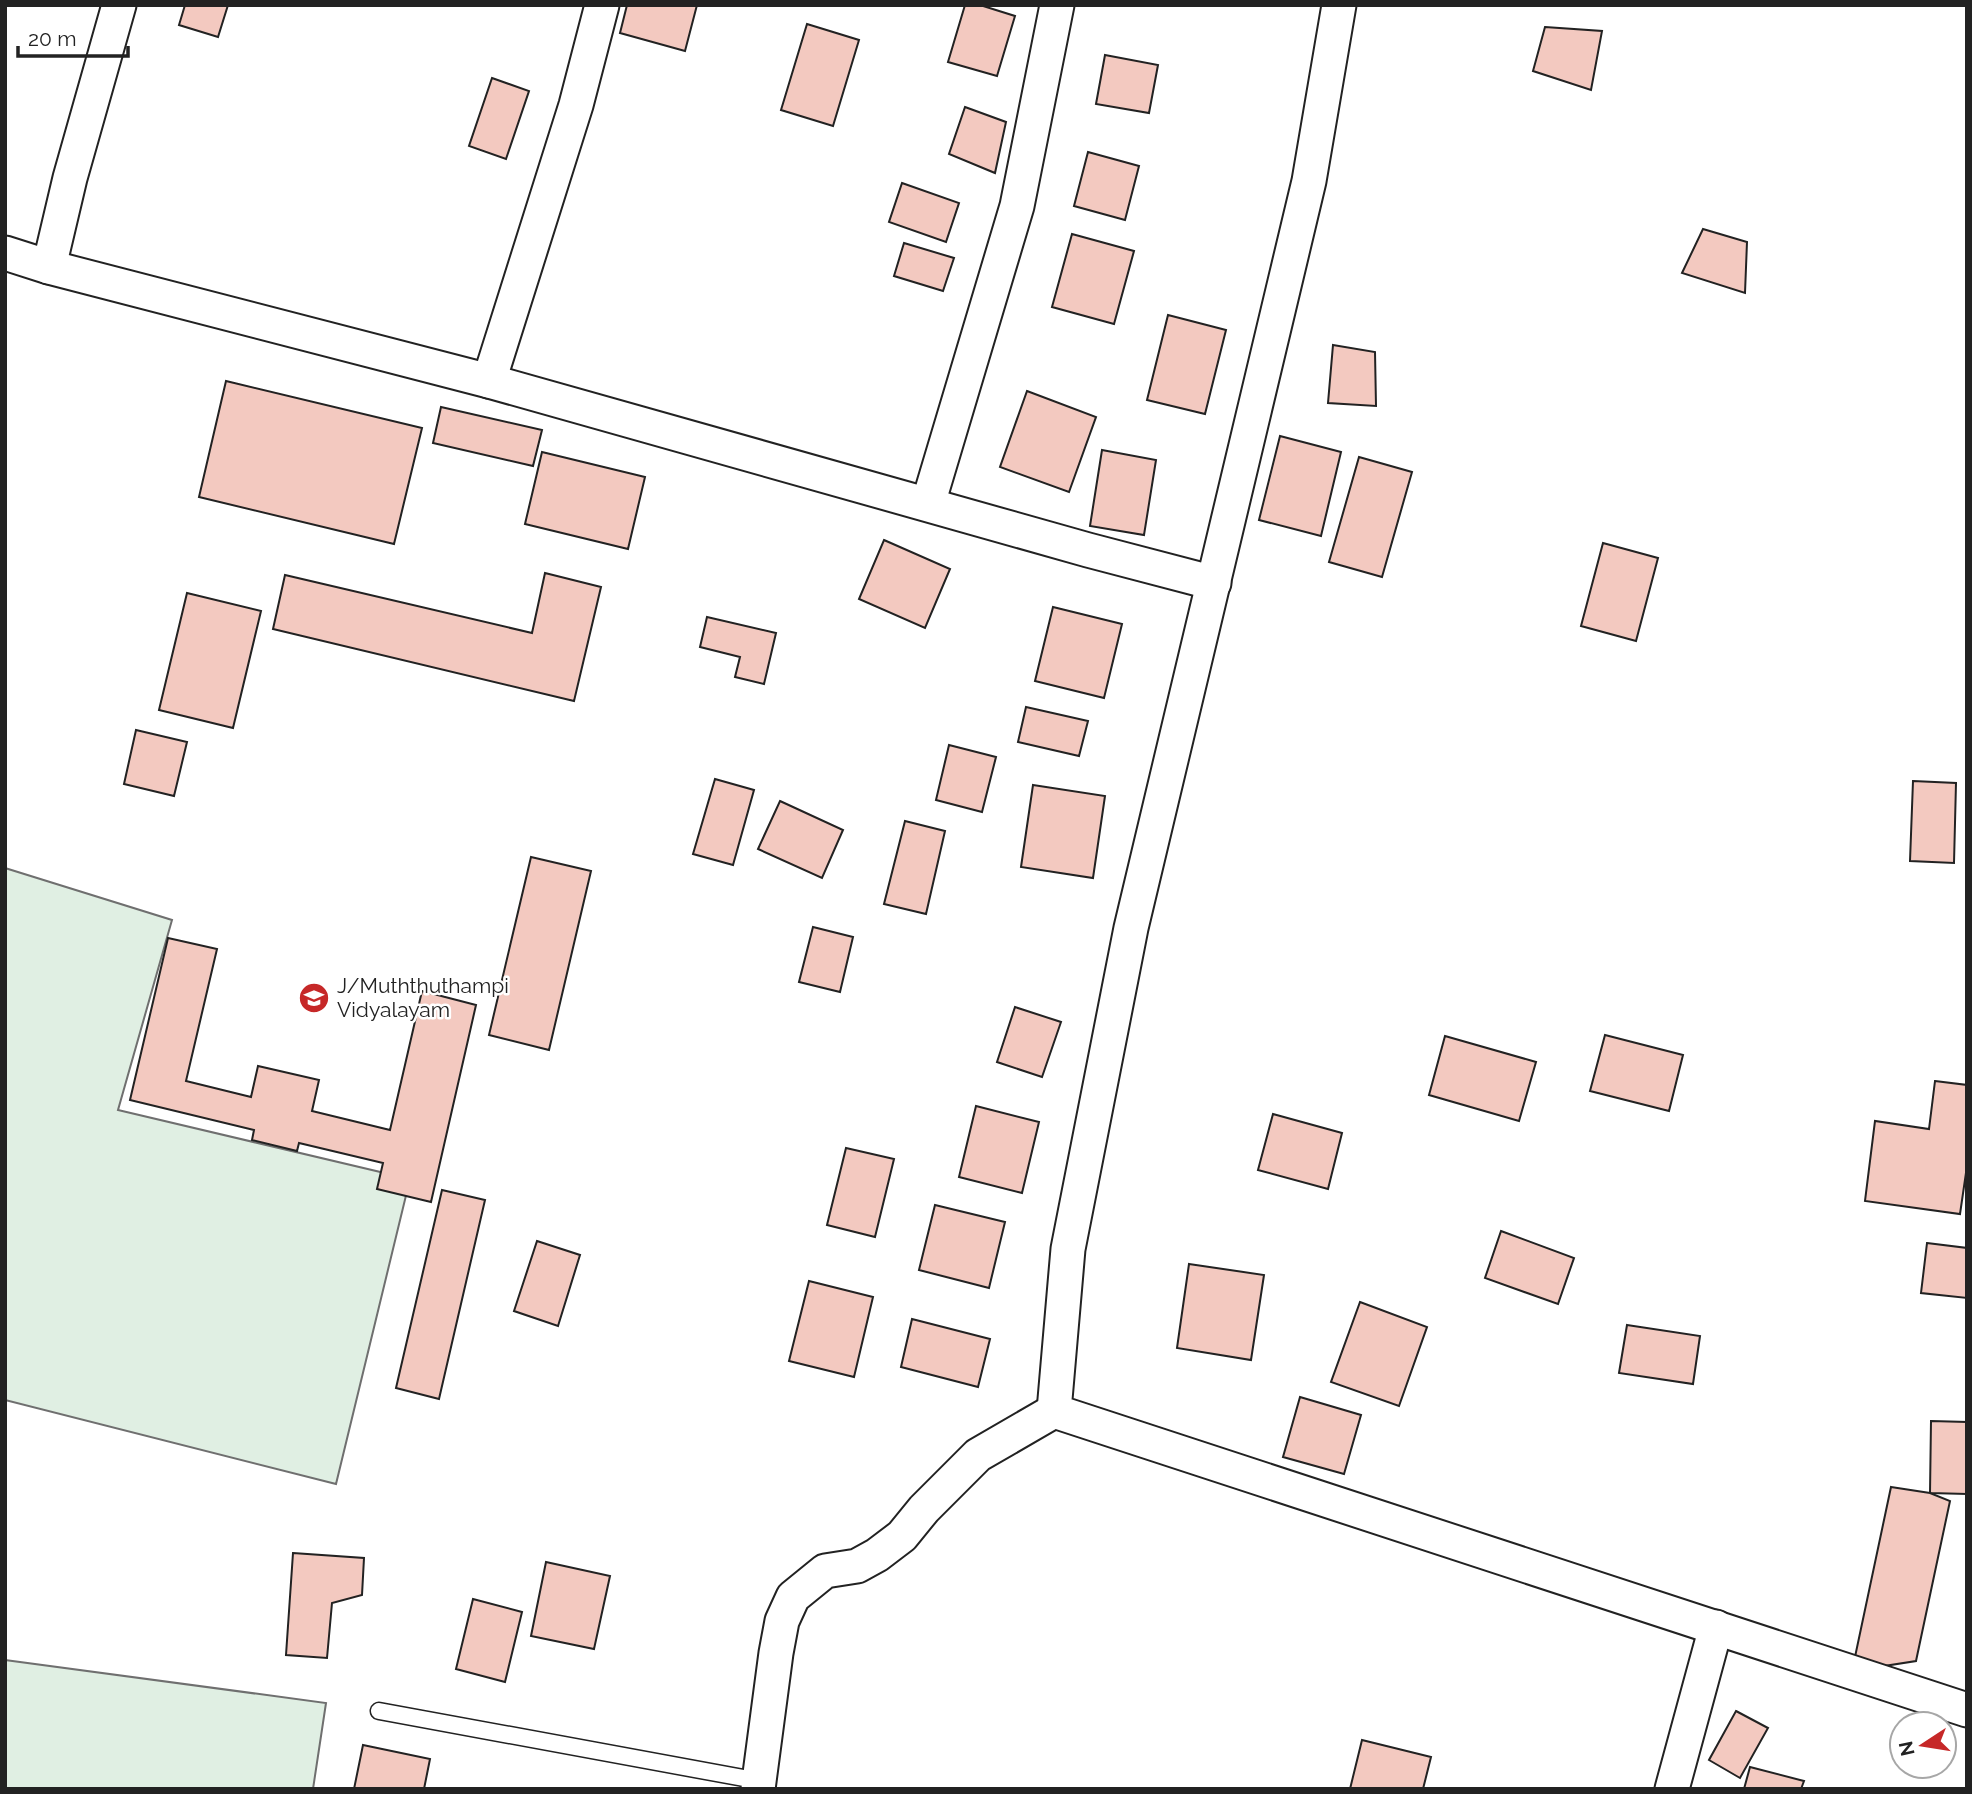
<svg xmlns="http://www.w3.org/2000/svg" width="1972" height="1794" font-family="Raleway,sans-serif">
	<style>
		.green { fill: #e0efe3; stroke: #6f6f6f; stroke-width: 2 }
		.building { fill: #f3c9c0; stroke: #222; stroke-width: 2 }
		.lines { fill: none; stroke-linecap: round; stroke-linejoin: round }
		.service-casing { stroke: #222; stroke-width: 19 }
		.minor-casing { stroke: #222; stroke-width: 37 }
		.service { stroke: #fff; stroke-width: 16 }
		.minor { stroke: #fff; stroke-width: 33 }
		.labels { text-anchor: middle; stroke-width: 5; stroke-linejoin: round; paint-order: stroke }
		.poi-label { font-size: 21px; fill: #222; stroke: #fff; text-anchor: start }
	</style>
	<rect width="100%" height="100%" fill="#fff"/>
	<g class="green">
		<path d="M5,868L172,920L118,1110L410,1179L336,1484L5,1400Z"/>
		<path d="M5,1660L326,1703L313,1789H5Z"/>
	</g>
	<g class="building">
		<path d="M185,5H228L218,37L179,25Z"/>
		<path d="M627,5H697L685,51L620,33Z"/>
		<path d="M965,5H980L1015,16L997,76L948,62Z"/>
		<path d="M807,24L859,40L833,126L781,110Z"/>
		<path d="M1545,27L1602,31L1591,90L1533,71Z"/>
		<path d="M1105,55L1158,65L1149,113L1096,104Z"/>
		<path d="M492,78L529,91L506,159L469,146Z"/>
		<path d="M965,107L1006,122L995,173L949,154Z"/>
		<path d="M1088,152L1139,166L1125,220L1074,206Z"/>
		<path d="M902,183L959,203L946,242L889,222Z"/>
		<path d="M1703,229L1747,242L1745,293L1682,273Z"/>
		<path d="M1072,234L1134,251L1114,324L1052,307Z"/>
		<path d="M904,243L954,258L943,291L894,276Z"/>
		<path d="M1168,315L1226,330L1205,414L1147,400Z"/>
		<path d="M1333,345L1375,352L1376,406L1328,403Z"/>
		<path d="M226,381L422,428L394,544L199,497Z"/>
		<path d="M1027,391L1096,417L1069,492L1000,467Z"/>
		<path d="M441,407L542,430L533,466L433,443Z"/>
		<path d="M1280,436L1341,452L1321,536L1259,520Z"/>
		<path d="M1102,450L1156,460L1144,535L1090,526Z"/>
		<path d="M542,452L645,477L628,549L525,524Z"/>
		<path d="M1359,457L1412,472L1382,577L1329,562Z"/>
		<path d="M884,540L950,569L925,628L859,599Z"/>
		<path d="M1603,543L1658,558L1636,641L1581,626Z"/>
		<path d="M545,573L601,587L574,701L273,629L285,575L532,633Z"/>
		<path d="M187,593L261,611L233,728L159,710Z"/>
		<path d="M1053,607L1122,624L1104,698L1035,681Z"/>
		<path d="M707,617L776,633L764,684L735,677L740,657L700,647Z"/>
		<path d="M1026,707L1088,721L1079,756L1018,742Z"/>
		<path d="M136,730L187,742L174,796L124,784Z"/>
		<path d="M949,745L996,757L982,812L936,800Z"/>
		<path d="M715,779L754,790L733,865L693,854Z"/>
		<path d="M1913,781L1956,783L1954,863L1910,861Z"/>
		<path d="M1033,785L1105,796L1093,878L1021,867Z"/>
		<path d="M780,801L843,830L822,878L758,849Z"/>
		<path d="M905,821L945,831L926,914L884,904Z"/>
		<path d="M531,857L591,871L549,1050L489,1035Z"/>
		<path d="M813,927L853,937L840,992L799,982Z"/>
		<path d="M168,938L217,949L186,1081L251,1097L258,1066L319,1080L312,1111L390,1130L422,991L476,1005L431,1202L377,1189L383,1163L299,1143L297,1151L252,1140L254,1130L130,1100Z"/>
		<path d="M1015,1007L1061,1022L1042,1077L997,1062Z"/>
		<path d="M1605,1035L1683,1055L1669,1111L1590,1091Z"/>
		<path d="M1445,1036L1536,1062L1519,1121L1429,1095Z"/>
		<path d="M1935,1081L1967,1085V1166L1960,1214L1865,1201L1875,1121L1929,1129Z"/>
		<path d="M976,1106L1039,1122L1022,1193L959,1177Z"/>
		<path d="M1273,1114L1342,1133L1328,1189L1258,1170Z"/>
		<path d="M846,1148L894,1159L875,1237L827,1225Z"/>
		<path d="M442,1190L485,1200L439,1399L396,1388Z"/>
		<path d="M935,1205L1005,1222L989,1288L919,1270Z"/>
		<path d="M1501,1231L1574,1258L1558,1304L1485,1278Z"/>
		<path d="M537,1241L580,1255L558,1326L514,1311Z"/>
		<path d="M1927,1243L1967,1248V1298L1921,1293Z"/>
		<path d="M1189,1264L1264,1275L1251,1360L1177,1348Z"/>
		<path d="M809,1281L873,1297L854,1377L789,1361Z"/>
		<path d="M1360,1302L1427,1327L1399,1406L1331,1382Z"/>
		<path d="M912,1319L990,1339L978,1387L901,1367Z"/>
		<path d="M1627,1325L1700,1336L1693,1384L1619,1373Z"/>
		<path d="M1300,1397L1361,1415L1344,1474L1283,1457Z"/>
		<path d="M1931,1421L1967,1422V1494L1930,1493Z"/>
		<path d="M1891,1487L1930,1493L1950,1501L1916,1661L1852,1671Z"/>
		<path d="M293,1553L364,1558L362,1595L332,1603L327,1658L286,1655Z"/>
		<path d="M546,1562L610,1576L594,1649L531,1636Z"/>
		<path d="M473,1599L522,1612L505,1682L456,1669Z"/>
		<path d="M1736,1711L1768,1728L1740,1778L1709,1760Z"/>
		<path d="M1362,1740L1431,1757L1423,1789H1350Z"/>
		<path d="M363,1745L430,1759L424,1789H354Z"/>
		<path d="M1750,1767L1804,1781L1801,1789H1744Z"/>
	</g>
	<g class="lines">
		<g class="service-casing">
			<path id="service" d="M379,1711L760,1781"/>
		</g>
		<g class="minor-casing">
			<g id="minor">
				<path d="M1339,5L1309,181L1131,928L1068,1249L1054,1411L1967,1710"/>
				<path d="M5,253L49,267L489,381L1088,550L1214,583"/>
				<path d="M49,267L70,178L119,5"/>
				<path d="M489,381L576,105L602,5"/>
				<path d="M928,504L1017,206L1057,5"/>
				<path d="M758,1789L776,1653L782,1621L793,1597L825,1571L857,1566L877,1555L902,1536L924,1509L978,1455L1054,1411"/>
				<path d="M1672,1789L1716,1627"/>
			</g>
		</g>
		<use href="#service" class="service"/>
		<use href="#minor" class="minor"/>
	</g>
	<defs>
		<g id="school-disc" transform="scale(1.575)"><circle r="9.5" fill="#c62828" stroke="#fff"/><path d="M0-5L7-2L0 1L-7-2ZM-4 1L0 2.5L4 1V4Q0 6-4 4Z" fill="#fff"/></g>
	</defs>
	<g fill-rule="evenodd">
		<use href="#school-disc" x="314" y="998"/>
	</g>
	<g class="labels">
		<g class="poi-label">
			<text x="337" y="993">J/Muththuthampi<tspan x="337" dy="24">Vidyalayam</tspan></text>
		</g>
	</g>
	<rect width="1972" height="1794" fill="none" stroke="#222222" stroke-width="14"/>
	<g transform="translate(1923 1745) rotate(258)"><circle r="33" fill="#ffffff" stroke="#a7a7a7" stroke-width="2"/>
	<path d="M0-5L12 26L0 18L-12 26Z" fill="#c62828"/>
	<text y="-10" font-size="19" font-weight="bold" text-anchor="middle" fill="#222222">N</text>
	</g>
	<path d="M18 46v10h110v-10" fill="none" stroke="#222222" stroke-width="3.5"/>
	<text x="28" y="46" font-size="21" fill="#222222" stroke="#ffffff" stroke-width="5" paint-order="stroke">20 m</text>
</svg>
